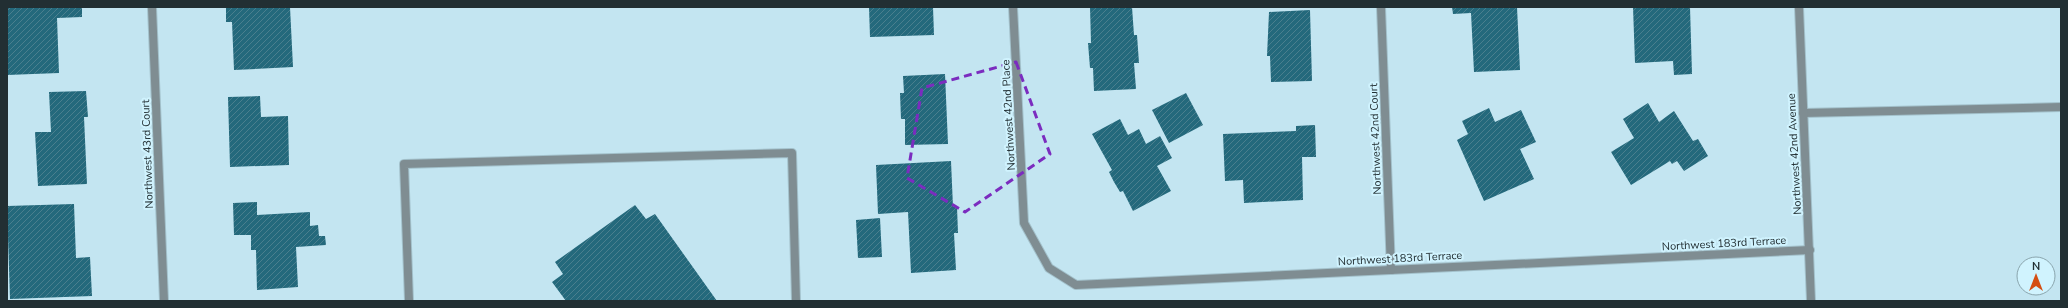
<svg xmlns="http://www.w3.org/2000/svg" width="2068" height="308" font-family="'Nunito Sans',sans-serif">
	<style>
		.building { fill: url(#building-hatch) }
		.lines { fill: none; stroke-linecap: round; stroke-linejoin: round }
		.service-casing { stroke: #a3c1cb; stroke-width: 10 }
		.minor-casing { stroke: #a3c1cb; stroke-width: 10 }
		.tertiary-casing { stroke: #a3c1cb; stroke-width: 10 }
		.service { stroke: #7f8d92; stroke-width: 8 }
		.minor { stroke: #7f8d92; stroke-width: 8 }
		.tertiary { stroke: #7f8d92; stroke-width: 8 }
		.marked { fill: none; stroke: #7b2cbf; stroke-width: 3; stroke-dasharray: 8 5; stroke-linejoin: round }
		.labels { text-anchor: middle; stroke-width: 4; stroke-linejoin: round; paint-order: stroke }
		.street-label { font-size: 11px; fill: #222f33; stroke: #d0f3fe }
	</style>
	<defs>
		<pattern id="building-hatch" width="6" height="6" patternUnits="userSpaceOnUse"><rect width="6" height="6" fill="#24697c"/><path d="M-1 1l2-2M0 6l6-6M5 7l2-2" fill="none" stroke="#4a7f8e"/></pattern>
	</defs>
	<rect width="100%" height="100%" fill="#c3e5f1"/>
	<g class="building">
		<path d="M7,7H82V17L57,18L59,73L7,75Z"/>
		<path d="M226,7H290L293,67L234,70L232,22H226Z"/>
		<path d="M869,7H933L934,35L870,37Z"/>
		<path d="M1090,7H1132L1134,35H1137L1139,63H1134L1136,89L1094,91L1093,68H1090L1088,43H1091Z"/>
		<path d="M1452,7H1517L1520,70L1474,72L1471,13L1453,14Z"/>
		<path d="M1633,7H1690L1692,74L1674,75L1673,61L1635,63Z"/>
		<path d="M1310,10L1312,81L1271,82L1270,56H1267L1269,12Z"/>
		<path d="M945,74L948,144L905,145V119H901L900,93H904L903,76Z"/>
		<path d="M86,91L88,117H84L87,184L38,186L35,132H51L49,92Z"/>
		<path d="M1186,93L1203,125L1169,143L1152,110Z"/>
		<path d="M260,96L261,117L288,116L289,165L230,167L228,97Z"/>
		<path d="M1648,103L1659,122L1674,111L1693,141L1698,139L1708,156L1684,171L1677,161L1672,164L1670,161L1631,185L1611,152L1634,138L1623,119Z"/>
		<path d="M1489,108L1495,122L1521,110L1536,142L1520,149L1534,179L1484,201L1457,140L1468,134L1462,121Z"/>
		<path d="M1120,119L1128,135L1139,129L1146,144L1160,136L1172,158L1157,166L1171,191L1133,211L1123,191L1120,192L1114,182L1109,172L1112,170L1092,134Z"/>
		<path d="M1315,125L1316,157H1302L1303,200L1244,203L1243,180L1225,181L1223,134L1296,131V126Z"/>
		<path d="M951,161L953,207H957L958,233H954L956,270L911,273L908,212L878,214L876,165Z"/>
		<path d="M257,202V215L310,212V226L318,225L319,236H325L326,245L296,247L298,287L257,290L256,250H251V235H234L233,203Z"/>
		<path d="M74,204L76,258L90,257L92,296L10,299L7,206Z"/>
		<path d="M635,205L646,219L655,214L717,301H566L552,282L563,274L555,262Z"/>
		<path d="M880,218L882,257L858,258L856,220Z"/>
	</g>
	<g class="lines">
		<g class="service-casing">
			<g id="service">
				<path d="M1803,113L2061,107"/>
				<path d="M409,301L404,164L792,153L796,301"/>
			</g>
		</g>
		<g class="minor-casing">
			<g id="minor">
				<path d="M152,7L164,301"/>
				<path d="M1013,7L1024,223L1049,268L1076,285L1810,250"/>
				<path d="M1381,7L1391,270"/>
			</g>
		</g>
		<g class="tertiary-casing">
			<path id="tertiary" d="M1799,7L1811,301"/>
		</g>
		<use href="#service" class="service"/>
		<use href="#minor" class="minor"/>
		<use href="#tertiary" class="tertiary"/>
	</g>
	<path class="marked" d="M1016,62L1050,154L965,212L907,178L922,88Z"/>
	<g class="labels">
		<g class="street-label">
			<text transform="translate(1008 115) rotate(-93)" y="4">Northwest 42nd Place</text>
			<text transform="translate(1375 139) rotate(-92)" y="4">Northwest 42nd Court</text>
			<text transform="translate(147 154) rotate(-92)" y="4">Northwest 43rd Court</text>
			<text transform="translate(1794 154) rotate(-93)" y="4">Northwest 42nd Avenue</text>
			<text transform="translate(1724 243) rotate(-3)" y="4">Northwest 183rd Terrace</text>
			<text transform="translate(1400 258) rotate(-3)" y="4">Northwest 183rd Terrace</text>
		</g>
	</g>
	<rect width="2068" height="308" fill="none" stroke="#222f33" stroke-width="16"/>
	<g transform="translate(2036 276)"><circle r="19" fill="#d0f3fe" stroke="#8aa5ad"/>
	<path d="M0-3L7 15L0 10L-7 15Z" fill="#d44e13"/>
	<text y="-6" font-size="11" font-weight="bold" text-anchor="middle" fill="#222f33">N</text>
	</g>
</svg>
